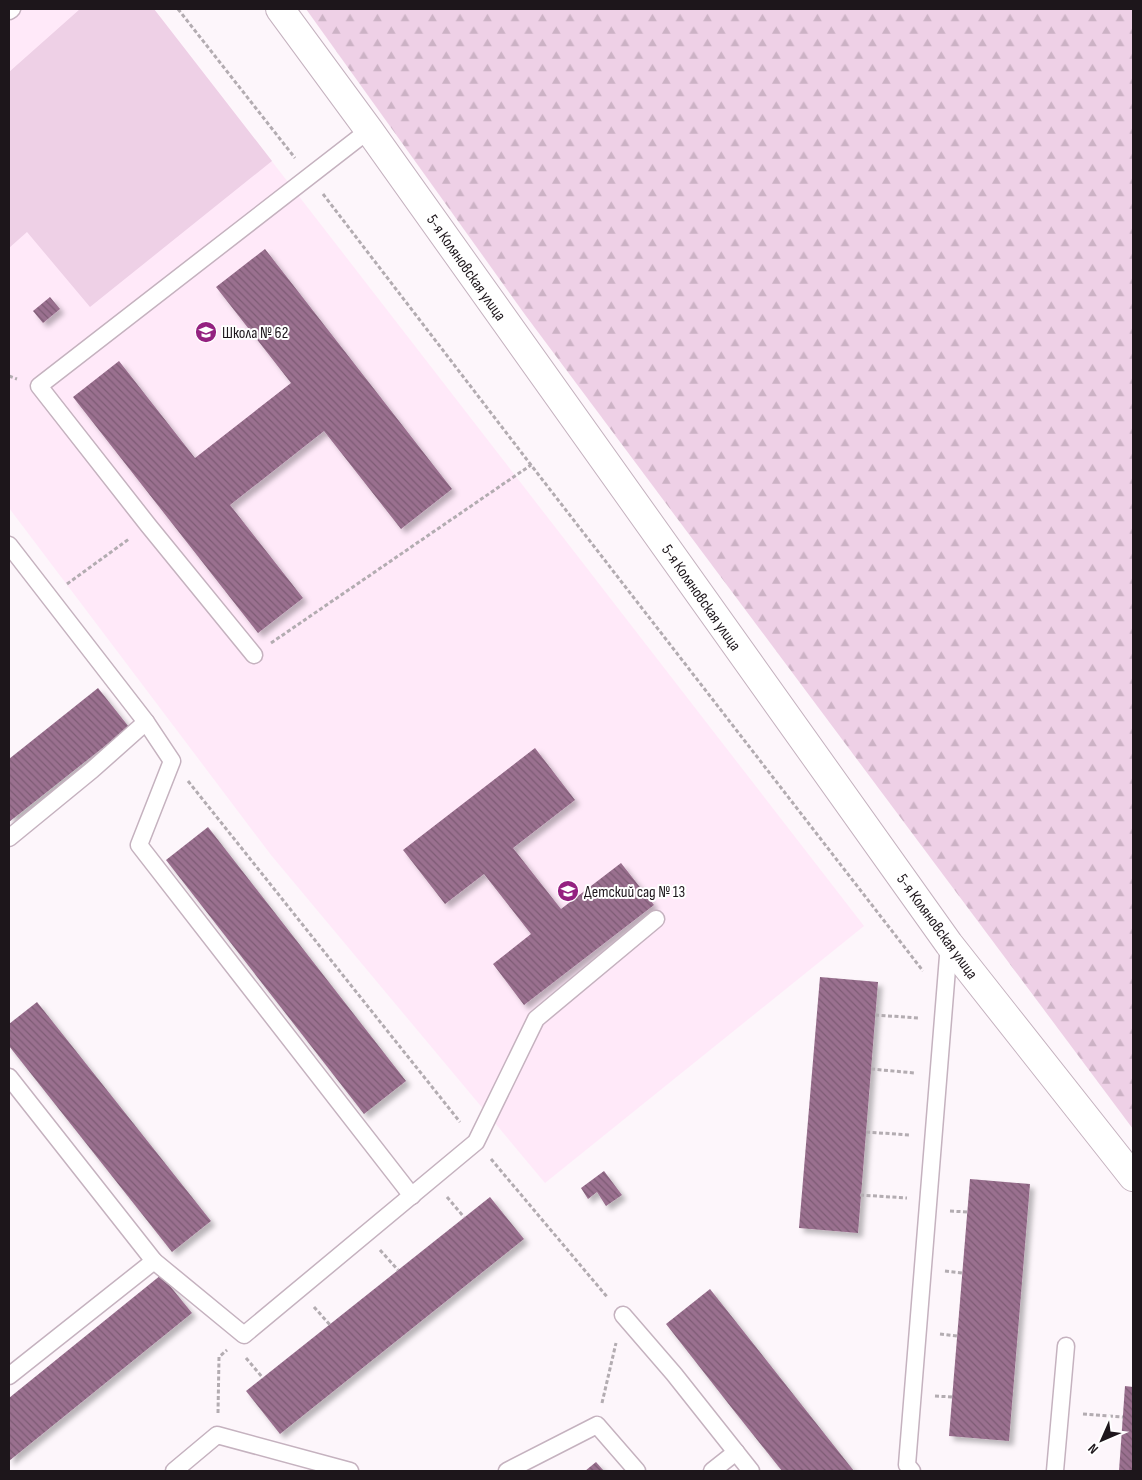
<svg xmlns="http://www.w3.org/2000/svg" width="1142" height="1480" font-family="'Sofia Sans Condensed',sans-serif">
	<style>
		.built { fill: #ffe9f9 }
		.forest { fill: url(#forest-firs) }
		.park { fill: #eed0e6 }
		.building { fill: url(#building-back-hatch); filter: url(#shadow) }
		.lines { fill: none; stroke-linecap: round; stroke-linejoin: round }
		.service-casing { stroke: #c5b2bf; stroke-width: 19 }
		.minor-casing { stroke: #c5b2bf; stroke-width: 30 }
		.path { stroke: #b3acb1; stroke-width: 3; stroke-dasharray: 4 2.5; stroke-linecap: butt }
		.service { stroke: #fff; stroke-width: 16 }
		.minor { stroke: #fff; stroke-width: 28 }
		.labels { text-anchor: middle; stroke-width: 4; stroke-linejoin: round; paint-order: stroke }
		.street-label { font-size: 16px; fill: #1d161b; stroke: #fff }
		.poi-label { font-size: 16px; fill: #1d161b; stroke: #fff; text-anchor: start }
	</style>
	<defs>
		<pattern id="forest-firs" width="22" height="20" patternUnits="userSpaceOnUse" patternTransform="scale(1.25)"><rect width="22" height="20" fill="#eed0e6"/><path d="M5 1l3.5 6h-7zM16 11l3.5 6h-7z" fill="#ccb2c5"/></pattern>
		<pattern id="building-back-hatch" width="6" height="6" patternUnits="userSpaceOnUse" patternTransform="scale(1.25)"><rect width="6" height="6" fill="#9a708f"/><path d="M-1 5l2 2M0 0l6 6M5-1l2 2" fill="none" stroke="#7d5b74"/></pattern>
		<filter id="shadow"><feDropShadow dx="4.5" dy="4.5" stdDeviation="2.5" flood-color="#0004"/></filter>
	</defs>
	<rect width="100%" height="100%" fill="#fdf6fb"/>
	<path class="built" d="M9,9H154L864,926L545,1183L271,855L9,508Z"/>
	<path class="forest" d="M306,9H1133V1129L526,316Z"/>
	<path class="park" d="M80,9H154L272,161L90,307L27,232L9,248V72Z"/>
	<g class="building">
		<path d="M265,249L452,489L401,529L324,431L230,505L303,598L258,633L73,397L119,361L195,458L291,383L216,287Z"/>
		<path d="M50,297L60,309L43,323L33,311Z"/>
		<path d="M98,688L129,727L9,822V759Z"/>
		<path d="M535,748L575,800L513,848L561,909L621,863L654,905L524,1005L493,964L531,934L484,874L445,904L403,850Z"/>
		<path d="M208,827L406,1081L364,1114L166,860Z"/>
		<path d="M820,977L878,982L858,1233L799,1228Z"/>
		<path d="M37,1002L211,1221L172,1252L9,1046V1024Z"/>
		<path d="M604,1171L622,1195L606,1206L597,1192L588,1199L581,1188Z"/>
		<path d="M970,1179L1030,1184L1009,1441L949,1436Z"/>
		<path d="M490,1197L524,1239L280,1434L246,1391Z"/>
		<path d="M161,1275L192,1313L9,1461V1398Z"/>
		<path d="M710,1289L854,1471H782L731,1407L666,1324Z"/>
		<path d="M1125,1386L1133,1387V1471H1119Z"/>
		<path d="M596,1462L604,1471H585Z"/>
	</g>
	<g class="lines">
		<g class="service-casing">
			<g id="service">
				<path d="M9,11L12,9"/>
				<path d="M9,545L146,722L172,761L139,845L412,1196"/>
				<path d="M254,655L148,525L39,386L369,130"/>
				<path d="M9,838L92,770L146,722"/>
				<path d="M9,1077L154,1261"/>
				<path d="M623,1315L674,1374L751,1471"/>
				<path d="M9,1376L154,1261L244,1335L476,1142L536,1019L656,919"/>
				<path d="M174,1471L217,1435L350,1471"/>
				<path d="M507,1471L597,1425L637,1471"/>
				<path d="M712,1471L736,1452"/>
				<path d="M912,1471L907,1465L949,944"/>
				<path d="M1055,1471L1066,1346"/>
			</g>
		</g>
		<g class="minor-casing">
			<path id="minor" d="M280,9L369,130L949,944L1133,1177"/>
		</g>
		<g class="path">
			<path d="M178,9L295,158"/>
			<path d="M323,194L531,465L923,971"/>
			<path d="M9,376L17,379"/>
			<path d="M67,584L129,539"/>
			<path d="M271,643L531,465"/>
			<path d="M188,781L460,1122"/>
			<path d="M875,1015L919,1018"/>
			<path d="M871,1069L915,1073"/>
			<path d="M866,1132L910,1135"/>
			<path d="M491,1159L608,1298"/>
			<path d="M860,1195L907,1198"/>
			<path d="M447,1197L464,1217"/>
			<path d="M950,1211L967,1212"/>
			<path d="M380,1250L398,1270"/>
			<path d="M945,1271L962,1273"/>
			<path d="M314,1307L330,1325"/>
			<path d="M940,1334L957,1336"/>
			<path d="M246,1358L263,1378"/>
			<path d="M935,1396L952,1397"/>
			<path d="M602,1403L616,1343"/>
			<path d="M218,1413L219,1357L227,1350"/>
			<path d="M1083,1414L1123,1417"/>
		</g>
		<use href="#service" class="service"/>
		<use href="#minor" class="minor"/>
	</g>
	<defs>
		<g id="school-disc" transform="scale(1.125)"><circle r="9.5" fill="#942180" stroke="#fff"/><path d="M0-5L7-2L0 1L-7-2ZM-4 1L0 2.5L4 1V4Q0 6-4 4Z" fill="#fff"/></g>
	</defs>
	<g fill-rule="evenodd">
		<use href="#school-disc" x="206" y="332"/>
		<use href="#school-disc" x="568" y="891"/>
	</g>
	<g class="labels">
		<g class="street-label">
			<text transform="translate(467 267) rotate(55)" y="6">5-я Коляновская улица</text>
			<text transform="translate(702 597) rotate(55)" y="6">5-я Коляновская улица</text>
			<text transform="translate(938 926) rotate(54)" y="6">5-я Коляновская улица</text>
		</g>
		<g class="poi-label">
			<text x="222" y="338">Школа № 62</text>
			<text x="584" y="897">Детский сад № 13</text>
		</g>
	</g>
	<rect width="1142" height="1480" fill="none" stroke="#1d161b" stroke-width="20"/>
	<g transform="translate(1102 1440) rotate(225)" stroke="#ffffff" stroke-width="4" paint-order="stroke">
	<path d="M0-4L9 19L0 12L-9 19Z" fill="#1d161b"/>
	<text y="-8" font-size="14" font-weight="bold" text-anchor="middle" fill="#1d161b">N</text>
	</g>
</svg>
